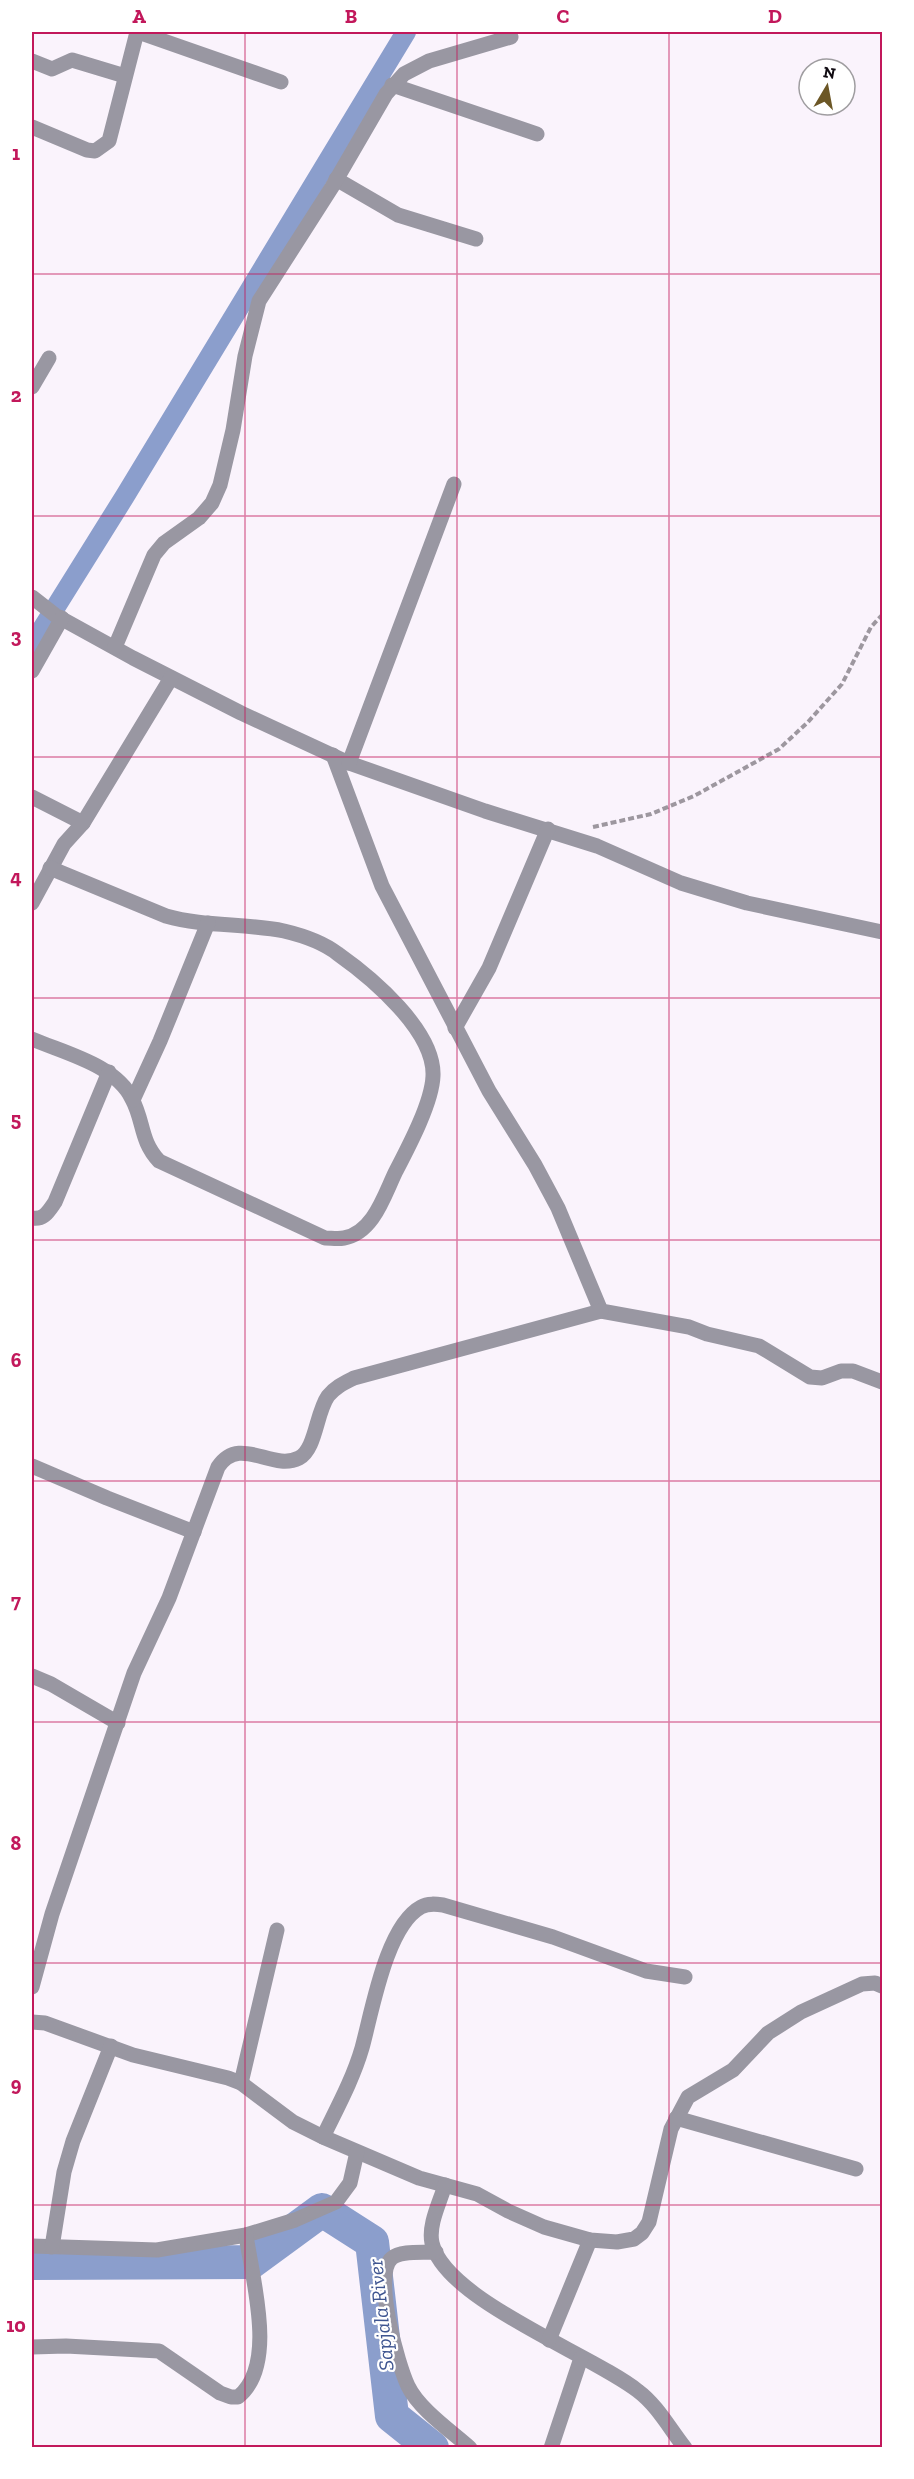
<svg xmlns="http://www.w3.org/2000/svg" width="914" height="2479" font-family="'Zilla Slab',serif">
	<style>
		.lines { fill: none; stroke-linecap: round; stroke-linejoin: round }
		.canal { stroke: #8b9ecc; stroke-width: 20 }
		.river { stroke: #8b9ecc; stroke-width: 34 }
		.path { stroke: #9d979f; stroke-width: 4; stroke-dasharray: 6 3; stroke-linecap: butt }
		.street { stroke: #9997a2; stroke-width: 15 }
		.grid { fill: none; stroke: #c2185b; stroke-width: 1.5; stroke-opacity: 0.55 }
		.labels { text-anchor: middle; stroke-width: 4.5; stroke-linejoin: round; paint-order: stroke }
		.water-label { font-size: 21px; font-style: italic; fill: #3e5590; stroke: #fff }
		.neatline { fill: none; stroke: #c2185b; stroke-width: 2 }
		.grid-label { font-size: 20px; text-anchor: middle; font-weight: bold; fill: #c2185b }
	</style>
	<rect width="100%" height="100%" fill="#faf3fc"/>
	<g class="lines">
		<path class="canal" d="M32,645L125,496L406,32"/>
		<path class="river" d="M32,2263L251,2262L322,2210L372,2242L392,2416L432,2448"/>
		<path class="path" d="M593,827L651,814L694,796L779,749L808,722L842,684L871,627L882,615"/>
		<g class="street">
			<path d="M138,32L281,82"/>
			<path d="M32,61L52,69L72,60L125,76"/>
			<path d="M392,85L537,134"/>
			<path d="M32,127L87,150L95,151L109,141L137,32"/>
			<path d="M336,179L398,215L476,239"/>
			<path d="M32,387L49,358"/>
			<path d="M32,597L55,615L133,658L241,713L349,763L485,811L597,846L681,883L747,903L882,932"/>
			<path d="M115,647L154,555L164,543L199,518L212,503L220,485L233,430L245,356L259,301L332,187L386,94L404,74L429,61L511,37"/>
			<path d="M32,671L62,618"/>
			<path d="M333,755L382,886L489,1091L535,1165L558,1208L601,1311L689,1327L707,1334L759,1346L810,1377L822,1378L841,1371H853L882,1382"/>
			<path d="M349,763L454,484"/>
			<path d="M32,797L83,823"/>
			<path d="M32,903L64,844L83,823L171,678"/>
			<path d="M455,1028L489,968L548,829"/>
			<path d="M32,1039C64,1053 116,1065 132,1099C144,1121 140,1141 159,1161L325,1238C331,1238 338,1239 344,1238C373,1233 384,1196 395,1173C408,1148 432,1103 433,1076C435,1031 372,978 338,954C324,943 301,935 284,931C245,923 204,927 166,916L50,868"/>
			<path d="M133,1100L160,1041L208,923"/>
			<path d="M32,1218C44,1220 48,1212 55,1202L109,1072"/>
			<path d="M32,1466L107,1498L194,1532"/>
			<path d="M32,1676L51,1684L118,1723"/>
			<path d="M32,1987L52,1914L134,1673L169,1598L218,1467C240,1434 272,1472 299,1458C316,1449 316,1413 328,1396C335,1387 344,1383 354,1378L601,1311"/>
			<path d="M32,2022L45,2023L133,2055L228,2078L241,2083L293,2122L323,2137L419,2178L477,2194L508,2211L544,2227L590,2240L617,2242L634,2239L642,2233L649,2222L671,2129L688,2097L733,2070L768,2033L801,2012L862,1984L875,1983L882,1986"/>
			<path d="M241,2083L277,1930"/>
			<path d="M676,2118L856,2169"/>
			<path d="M323,2137C337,2108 353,2079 362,2048C372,2012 386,1926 421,1907C428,1903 436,1904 443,1905L553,1937L646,1971L685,1977"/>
			<path d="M445,2185C440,2202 428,2225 432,2243C445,2300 593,2355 638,2391C657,2405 670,2429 685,2448"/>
			<path d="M32,2246L157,2250L246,2235L295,2220L336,2202L350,2183L357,2152"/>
			<path d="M52,2247L64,2172L73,2141L111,2046"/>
			<path d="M436,2252C424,2253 401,2250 392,2258C372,2274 398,2365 408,2386C419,2409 451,2431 470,2448"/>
			<path d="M549,2340L590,2240"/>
			<path d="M32,2347L66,2346L159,2351L220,2393L231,2397H238C278,2365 252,2279 246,2235"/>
			<path d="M551,2448L581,2358"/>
		</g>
	</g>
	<path class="grid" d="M245,32V2448M457,32V2448M669,32V2448M32,274H882M32,516H882M32,757H882M32,998H882M32,1240H882M32,1481H882M32,1722H882M32,1963H882M32,2205H882"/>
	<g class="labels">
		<g class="water-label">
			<text transform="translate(381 2315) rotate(-96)" y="7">Sapjala River</text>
		</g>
	</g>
	<rect width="914" height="2479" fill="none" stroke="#ffffff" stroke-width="66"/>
	<g transform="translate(827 87) rotate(10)"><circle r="28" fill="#ffffff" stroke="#9f9da0" stroke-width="1.5"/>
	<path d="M0-4.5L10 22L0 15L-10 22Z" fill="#6c5726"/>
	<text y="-9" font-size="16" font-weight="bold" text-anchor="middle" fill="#100b12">N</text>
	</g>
	<rect x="33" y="33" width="848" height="2413" class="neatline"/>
	<g class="grid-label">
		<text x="139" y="23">A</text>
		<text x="351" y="23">B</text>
		<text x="563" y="23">C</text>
		<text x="775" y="23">D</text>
		<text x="16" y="160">1</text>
		<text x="16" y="402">2</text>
		<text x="16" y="643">3</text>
		<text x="16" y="884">4</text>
		<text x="16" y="1126">5</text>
		<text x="16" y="1367">6</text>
		<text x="16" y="1608">7</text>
		<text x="16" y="1850">8</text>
		<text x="16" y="2091">9</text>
		<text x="16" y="2332">10</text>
	</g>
</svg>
